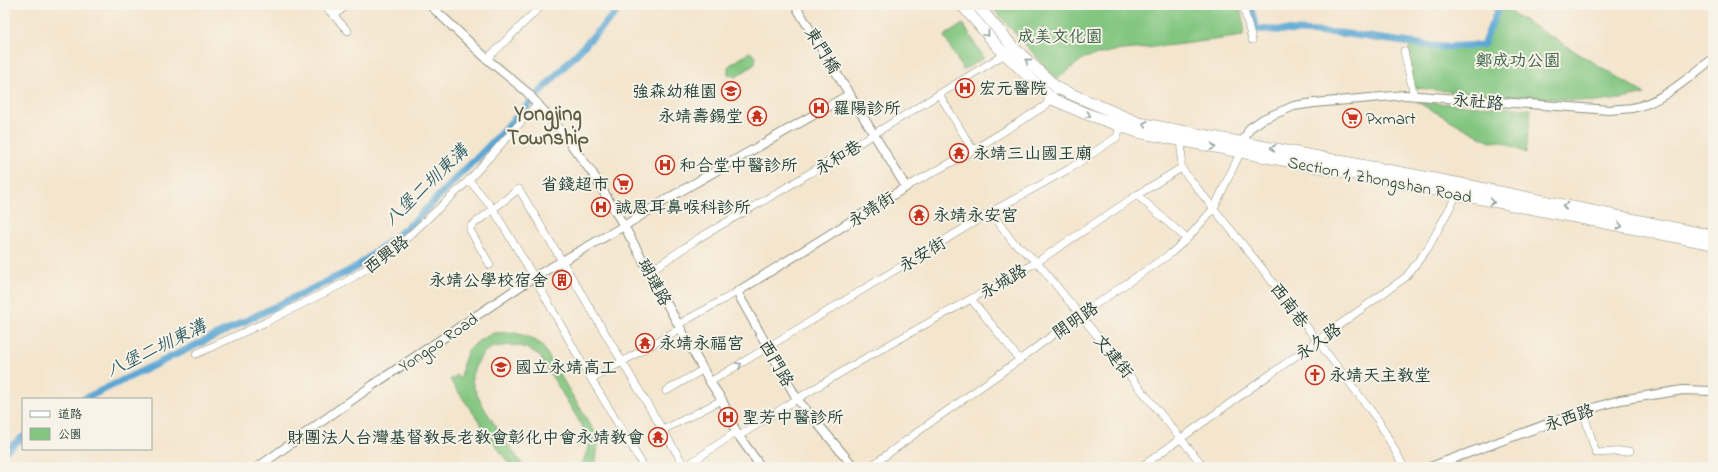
<svg xmlns="http://www.w3.org/2000/svg" width="1718" height="472" font-family="'Indie Flower','LXGW WenKai TC',sans-serif">
	<style>
		.green { fill: #82c680; stroke: #50825a }
		.lines { fill: none; stroke-linecap: round; stroke-linejoin: round }
		.canal { stroke: #5ba7d4; stroke-width: 7 }
		.minor-casing { stroke: #8a9180; stroke-width: 8 }
		.tertiary-casing { stroke: #8a9180; stroke-width: 10 }
		.primary-casing { stroke: #8a9180; stroke-width: 12 }
		.minor { stroke: #fff; stroke-width: 7 }
		.tertiary { stroke: #fff; stroke-width: 8 }
		.primary { stroke: #fff; stroke-width: 11 }
		.oneway { stroke: #8f9e9a }
		.labels { text-anchor: middle; stroke-width: 4; stroke-linejoin: round; paint-order: stroke }
		.park-label { font-size: 17px; fill: #385f47; stroke: #f7f3e8 }
		.street-label { font-size: 17px; fill: #1f3d34; stroke: #f7f3e8 }
		.poi-label { font-size: 17px; fill: #1f3d34; stroke: #f7f3e8; text-anchor: start }
		.water-label { font-size: 18px; font-style: italic; fill: #315d64; stroke: #f7f3e8 }
		.district-label { font-size: 21px; font-weight: bold; fill: #605f45; stroke: #f7f3e8 }
	</style>
	<rect width="100%" height="100%" fill="#f7f3e8"/>
	<filter id="ink" filterUnits="userSpaceOnUse"><feTurbulence type="fractalNoise" baseFrequency=".025" numOctaves="2"/><feDisplacementMap in="SourceGraphic" scale="8" xChannelSelector="R" yChannelSelector="G"/><feConvolveMatrix kernelMatrix="1 2 1 2 8 2 1 2 1" color-interpolation-filters="sRGB"/></filter>
	<filter id="wash" filterUnits="userSpaceOnUse"><feTurbulence type="fractalNoise" baseFrequency=".012" numOctaves="4" result="noise"/><feDisplacementMap in="SourceGraphic" scale="16" xChannelSelector="R" yChannelSelector="G"/><feGaussianBlur stdDeviation="0.9" result="paint"/><feColorMatrix in="noise" values="0 0 0 0 0 0 0 0 0 0 0 0 0 0 0 0 0 1.4 0 .05"/><feComposite in="paint" operator="in"/></filter>
	<g filter="url(#wash)">
		<rect width="100%" height="100%" fill="#f4e5cd"/>
		<g class="green">
			<path d="M989,5H1239L1244,25L1243,36L1183,44L1114,51L1084,58L1057,79Z"/>
			<path d="M1502,7L1645,94L1621,99L1596,102L1434,90L1413,87L1409,43L1440,47L1483,45Z"/>
			<path d="M963,24L984,58L963,70L944,36Z"/>
			<path d="M750,52L756,57L755,64L736,77L728,74V67L730,65Z"/>
			<path d="M1417,102L1531,109L1526,153L1501,141L1490,142Z"/>
			<path d="M510,332L527,336L541,344L599,439L596,461L593,467H581L589,446L587,434L539,355C521,344 512,343 492,348C487,349 481,355 479,360C476,365 471,373 472,380C474,399 512,449 524,467H511L450,380L457,375L461,379L463,364L468,350L480,340L494,333Z"/>
		</g>
		<g class="lines">
			<g class="canal">
				<path d="M1250,5L1256,29L1340,33L1440,47L1483,45L1500,5"/>
				<path d="M84,399L355,268L414,222L459,175L482,153L623,5"/>
				<path d="M5,451L23,437"/>
			</g>
		</g>
	</g>
	<g filter="url(#ink)">
		<g class="lines">
			<g class="minor-casing">
				<g id="minor">
					<path d="M324,5L348,31"/>
					<path d="M1243,5L1252,40"/>
					<path d="M334,16L346,5"/>
					<path d="M1404,51L1414,96"/>
					<path d="M487,59L542,5"/>
					<path d="M939,94L973,150"/>
					<path d="M1181,168L1261,267L1378,420L1404,467"/>
					<path d="M469,180L493,209L534,277L587,372L644,467"/>
					<path d="M906,187L967,154L1045,106L1053,96"/>
					<path d="M1137,195L1187,239"/>
					<path d="M991,212L1012,241L1037,262L1204,467"/>
					<path d="M490,265L470,230V227L519,189L685,467"/>
					<path d="M650,271L699,238L782,190L1005,54"/>
					<path d="M971,299L1020,360"/>
					<path d="M679,324L737,292"/>
					<path d="M196,354L266,322L344,283L391,253L469,180L538,103"/>
					<path d="M592,379L681,328"/>
					<path d="M710,382L991,212L1069,169L1117,137L1121,123"/>
					<path d="M666,391L704,369"/>
					<path d="M1583,411L1596,453L1630,451"/>
					<path d="M663,430L722,400"/>
					<path d="M739,436L797,399L862,360L1037,262L1137,195L1181,168L1182,141"/>
					<path d="M685,467L736,432"/>
					<path d="M870,467L934,420L1015,363L1080,315L1170,254L1187,239L1214,208L1242,149"/>
					<path d="M1141,467L1406,277L1428,248L1459,191"/>
				</g>
			</g>
			<g class="tertiary-casing">
				<g id="tertiary">
					<path d="M430,5L487,59L527,92L561,131L593,174L624,226L710,382L722,400L736,432L761,467"/>
					<path d="M795,5L906,187L737,292L797,399L854,467"/>
					<path d="M1242,143L1250,128L1263,119L1294,106L1314,103L1405,95L1610,110C1617,109 1625,109 1632,108C1663,102 1688,77 1713,59"/>
					<path d="M258,467L373,385L534,277L624,226L674,195L850,94"/>
					<path d="M1430,467L1583,411L1620,400L1683,390L1713,391"/>
				</g>
			</g>
			<g class="primary-casing">
				<g id="primary">
					<path d="M962,5L998,47L1052,99L1084,113L1138,132L1713,244"/>
					<path d="M977,5L1013,47L1057,88L1139,123L1461,184L1713,236"/>
				</g>
			</g>
			<use href="#minor" class="minor"/>
			<use href="#tertiary" class="tertiary"/>
			<use href="#primary" class="primary"/>
		</g>
		<defs><path id="oneway-chevron" d="M-2-3.5L2.5 0L-2 3.5" fill="none" stroke-width="1.6" stroke-linecap="round" stroke-linejoin="round"/></defs>
		<g class="oneway">
			<use href="#oneway-chevron" transform="translate(987 34) rotate(49)"/>
			<use href="#oneway-chevron" transform="translate(1028 61) rotate(-136)"/>
			<use href="#oneway-chevron" transform="translate(1088 115) rotate(21)"/>
			<use href="#oneway-chevron" transform="translate(1145 124) rotate(-169)"/>
			<use href="#oneway-chevron" transform="translate(1213 147) rotate(10)"/>
			<use href="#oneway-chevron" transform="translate(1273 148) rotate(-169)"/>
			<use href="#oneway-chevron" transform="translate(1492 202) rotate(11)"/>
			<use href="#oneway-chevron" transform="translate(1565 206) rotate(-169)"/>
			<use href="#oneway-chevron" transform="translate(1620 226) rotate(11)"/>
			<use href="#oneway-chevron" transform="translate(739 365) rotate(-31)"/>
		</g>
	</g>
	<defs>
		<g id="hospital-ring" transform="scale(1)"><circle r="9.5" fill="#f7f3e8" stroke="#c8321e" stroke-width="1.5"/><path d="M-5-5h3v3.5h4V-5h3V5h-3V1.5h-4V5h-3Z" fill="#c8321e"/></g>
		<g id="school-ring" transform="scale(1)"><circle r="9.5" fill="#f7f3e8" stroke="#c8321e" stroke-width="1.5"/><path d="M0-5L7-2L0 1L-7-2ZM-4 1L0 2.5L4 1V4Q0 6-4 4Z" fill="#c8321e"/></g>
		<g id="temple-ring" transform="scale(1)"><circle r="9.5" fill="#f7f3e8" stroke="#c8321e" stroke-width="1.5"/><path d="M0-6L5-2H3V0L6.5 2.5H4V6H1.5V3h-3V6H-4V2.5H-6.5L-3 0V-2H-5Z" fill="#c8321e"/></g>
		<g id="supermarket-ring" transform="scale(1)"><circle r="9.5" fill="#f7f3e8" stroke="#c8321e" stroke-width="1.5"/><path d="M-6-5.5h2.5l.6 2H6L4.5 2H-2.5L-4.4-4H-6ZM-1.5 3.2a1.3 1.3 0 1 0 .1 0ZM3 3.2a1.3 1.3 0 1 0 .1 0Z" fill="#c8321e"/></g>
		<g id="building-ring" transform="scale(1)"><circle r="9.5" fill="#f7f3e8" stroke="#c8321e" stroke-width="1.5"/><path d="M-4-6H4V6H1V3H-1V6H-4ZM-2.5-4.3h1.7v1.8h-1.7ZM.8-4.3h1.7v1.8H.8ZM-2.5-1h1.7V.8h-1.7ZM.8-1h1.7V.8H.8Z" fill="#c8321e"/></g>
		<g id="church-ring" transform="scale(1)"><circle r="9.5" fill="#f7f3e8" stroke="#c8321e" stroke-width="1.5"/><path d="M-1.2-6h2.4v3.5h3.3v2.4h-3.3V6h-2.4V-.1h-3.3v-2.4h3.3Z" fill="#c8321e"/></g>
	</defs>
	<g fill-rule="evenodd">
		<use href="#hospital-ring" x="965" y="88"/>
		<use href="#school-ring" x="731" y="91"/>
		<use href="#hospital-ring" x="819" y="108"/>
		<use href="#temple-ring" x="757" y="116"/>
		<use href="#supermarket-ring" x="1352" y="118"/>
		<use href="#temple-ring" x="959" y="153"/>
		<use href="#hospital-ring" x="665" y="165"/>
		<use href="#supermarket-ring" x="623" y="184"/>
		<use href="#hospital-ring" x="601" y="207"/>
		<use href="#temple-ring" x="919" y="215"/>
		<use href="#building-ring" x="562" y="280"/>
		<use href="#temple-ring" x="645" y="343"/>
		<use href="#school-ring" x="501" y="367"/>
		<use href="#church-ring" x="1315" y="375"/>
		<use href="#hospital-ring" x="728" y="417"/>
		<use href="#temple-ring" x="658" y="437"/>
	</g>
	<g class="labels">
		<g class="park-label">
			<text x="1060" y="42">成美文化園</text>
			<text x="1518" y="66">鄭成功公園</text>
		</g>
		<g class="street-label">
			<text transform="translate(823 50) rotate(58)" y="6">東門橋</text>
			<text transform="translate(1478 101) rotate(5)" y="6">永社路</text>
			<text transform="translate(838 157) rotate(-31)" y="6">永和巷</text>
			<text transform="translate(1380 179) rotate(11)" y="6">Section 1, Zhongshan Road</text>
			<text transform="translate(871 209) rotate(-32)" y="6">永靖街</text>
			<text transform="translate(386 254) rotate(-37)" y="6">西興路</text>
			<text transform="translate(922 254) rotate(-31)" y="6">永安街</text>
			<text transform="translate(1003 281) rotate(-30)" y="6">永城路</text>
			<text transform="translate(655 282) rotate(61)" y="6">瑚璉路</text>
			<text transform="translate(1290 305) rotate(53)" y="6">西南巷</text>
			<text transform="translate(1075 320) rotate(-35)" y="6">開明路</text>
			<text transform="translate(1318 341) rotate(-35)" y="6">永久路</text>
			<text transform="translate(438 342) rotate(-34)" y="6">Yongpo Road</text>
			<text transform="translate(1114 356) rotate(50)" y="6">文建街</text>
			<text transform="translate(777 363) rotate(60)" y="6">西門路</text>
			<text transform="translate(1569 417) rotate(-19)" y="6">永西路</text>
		</g>
		<g class="poi-label">
			<text x="979" y="94">宏元醫院</text>
			<text x="717" y="97" text-anchor="end">強森幼稚園</text>
			<text x="833" y="114">羅陽診所</text>
			<text x="743" y="122" text-anchor="end">永靖壽錫堂</text>
			<text x="1366" y="124">Pxmart</text>
			<text x="973" y="159">永靖三山國王廟</text>
			<text x="679" y="171">和合堂中醫診所</text>
			<text x="609" y="190" text-anchor="end">省錢超市</text>
			<text x="615" y="213">誠恩耳鼻喉科診所</text>
			<text x="933" y="221">永靖永安宮</text>
			<text x="548" y="286" text-anchor="end">永靖公學校宿舍</text>
			<text x="659" y="349">永靖永福宮</text>
			<text x="515" y="373">國立永靖高工</text>
			<text x="1329" y="381">永靖天主教堂</text>
			<text x="742" y="423">聖芳中醫診所</text>
			<text x="644" y="443" text-anchor="end">財團法人台灣基督教長老教會彰化中會永靖教會</text>
		</g>
		<g class="water-label">
			<text transform="translate(426 185) rotate(-44)" y="6">八堡二圳東溝</text>
			<text transform="translate(156 348) rotate(-26)" y="6">八堡二圳東溝</text>
		</g>
		<g class="district-label">
			<text x="548" y="120">Yongjing<tspan x="548" dy="24">Township</tspan></text>
		</g>
	</g>
	<rect width="1718" height="472" fill="none" stroke="#f7f3e8" stroke-width="20"/>
	<rect x="22" y="398" width="130" height="52" fill="#f7f3e8" stroke="#a1aaa0"/>
	<rect x="30" y="411" width="20" height="6" fill="#ffffff" stroke="#a1aaa0"/>
	<text x="58" y="418" font-size="12" fill="#1f3d34">道路</text>
	<rect x="30" y="428" width="20" height="12" fill="#82c680" stroke="#a1aaa0"/>
	<text x="58" y="438" font-size="12" fill="#1f3d34">公園</text>
</svg>
